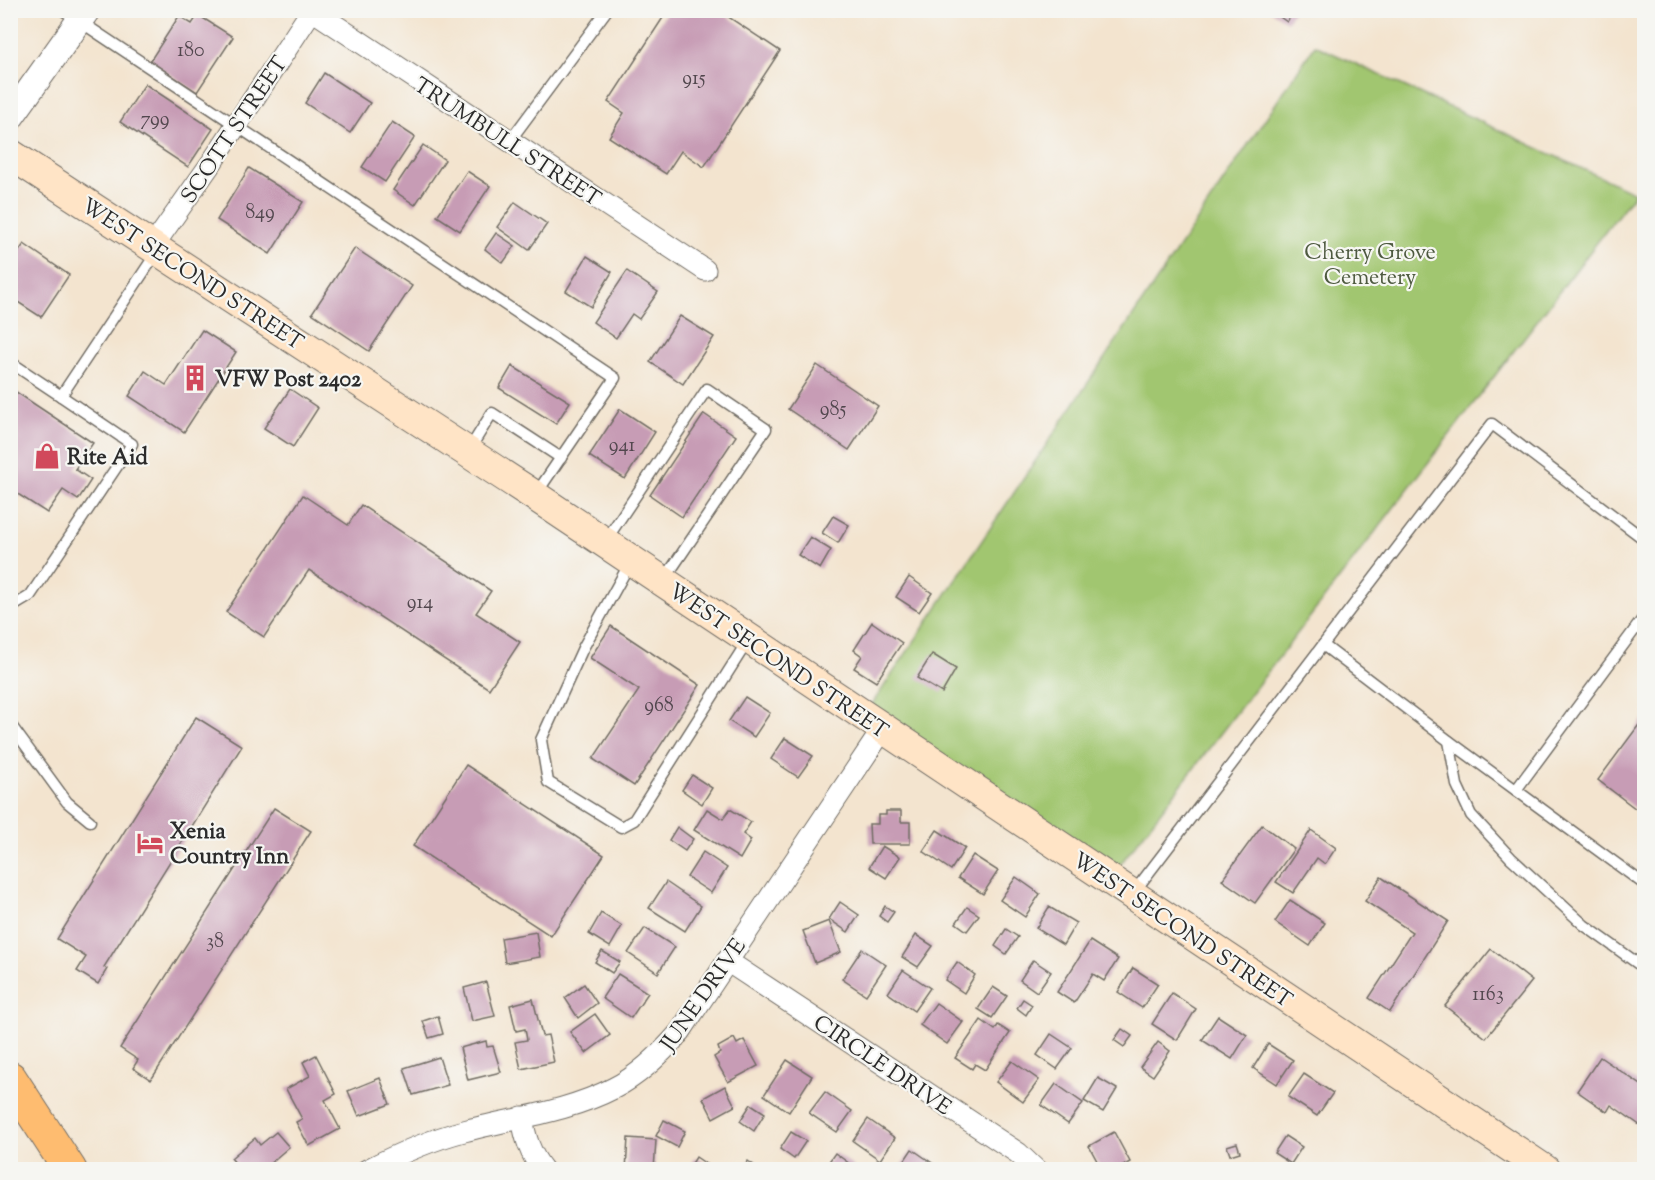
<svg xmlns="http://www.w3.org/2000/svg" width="1655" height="1180" font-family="'Sorts Mill Goudy',serif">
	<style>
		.green { fill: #a1c670; stroke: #66784e; stroke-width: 1.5 }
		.building { fill: #c79cb5 }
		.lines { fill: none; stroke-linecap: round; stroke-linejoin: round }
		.service-casing { stroke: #716c64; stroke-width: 13 }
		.minor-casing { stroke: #716c64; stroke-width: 23 }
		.tertiary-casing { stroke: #716c64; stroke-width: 28 }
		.secondary-casing { stroke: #716c64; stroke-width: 32 }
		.primary-casing { stroke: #716c64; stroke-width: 35 }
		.service { stroke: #fff; stroke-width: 10 }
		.minor { stroke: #fff; stroke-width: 21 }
		.tertiary { stroke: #fff; stroke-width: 26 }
		.secondary { stroke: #ffe4c6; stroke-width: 30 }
		.primary { stroke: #febc70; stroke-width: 33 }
		.labels { text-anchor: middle; stroke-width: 4.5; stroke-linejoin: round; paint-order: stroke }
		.number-label { font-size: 20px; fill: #52474e }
		.street-label { font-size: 22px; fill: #2b2b2b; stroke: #f6f6f2 }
		.park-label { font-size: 22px; fill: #4e5a40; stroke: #f6f6f2 }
		.poi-label { font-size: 22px; font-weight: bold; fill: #2b2b2b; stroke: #f6f6f2; text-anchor: start }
	</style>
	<rect width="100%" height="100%" fill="#f6f6f2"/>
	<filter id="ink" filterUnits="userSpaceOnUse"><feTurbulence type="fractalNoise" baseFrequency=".0167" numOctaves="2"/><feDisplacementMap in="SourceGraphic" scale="12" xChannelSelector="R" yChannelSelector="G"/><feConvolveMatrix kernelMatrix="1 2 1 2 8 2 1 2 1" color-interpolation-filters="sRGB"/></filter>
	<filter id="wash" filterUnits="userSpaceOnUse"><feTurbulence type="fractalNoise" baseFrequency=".008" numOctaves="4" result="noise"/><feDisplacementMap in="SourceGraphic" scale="24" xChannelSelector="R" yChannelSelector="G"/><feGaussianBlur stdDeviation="1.35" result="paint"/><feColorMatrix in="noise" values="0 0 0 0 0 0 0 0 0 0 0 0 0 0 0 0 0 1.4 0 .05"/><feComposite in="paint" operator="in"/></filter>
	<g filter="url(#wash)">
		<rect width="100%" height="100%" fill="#f3e4cf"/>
		<path class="green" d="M1315,45L1635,193L1109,879L864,716Z"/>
		<g id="blocks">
			<g class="building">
				<path d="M668,10H718L780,51L704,167L681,151L666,174L609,137L624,113L608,102Z"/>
				<path d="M1270,10H1294L1287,22Z"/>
				<path d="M198,15L233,37L197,92L150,61L179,16L192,24Z"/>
				<path d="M324,73L370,103L350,133L305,103Z"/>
				<path d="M145,84L213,129L188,167L120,122Z"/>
				<path d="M392,122L415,137L385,182L362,167Z"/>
				<path d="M423,145L445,160L415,205L393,190Z"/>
				<path d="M249,168L303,202L270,254L217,220Z"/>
				<path d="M467,171L490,186L460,231L437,216Z"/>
				<path d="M515,202L547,224L529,250L497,227Z"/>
				<path d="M496,233L515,246L503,263L485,249Z"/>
				<path d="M24,244L69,275L41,317L10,297V264Z"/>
				<path d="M355,248L412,286L369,351L312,313Z"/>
				<path d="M587,256L612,272L591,307L566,291Z"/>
				<path d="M627,271L658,292L639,319L632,314L616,338L593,322Z"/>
				<path d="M680,316L714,337L683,384L650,362Z"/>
				<path d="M202,330L236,352L184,432L129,396L145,371L166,385Z"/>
				<path d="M817,365L878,406L849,450L788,409Z"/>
				<path d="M512,366L570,402L556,424L499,388Z"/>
				<path d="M10,388L93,443L75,469L91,480L78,500L63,490L47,513L10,489Z"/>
				<path d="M290,389L318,408L293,447L264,428Z"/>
				<path d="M620,409L655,432L625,479L589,456Z"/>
				<path d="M704,414L736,436L682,517L650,495Z"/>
				<path d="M303,495L348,525L361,505L491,591L476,613L520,642L489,689L309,570L264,637L226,612Z"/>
				<path d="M833,516L849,525L838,543L822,533Z"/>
				<path d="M810,537L831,550L820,569L798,555Z"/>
				<path d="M909,577L932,593L919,612L896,597Z"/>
				<path d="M872,622L902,643L876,682L854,668L862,656L854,650Z"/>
				<path d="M611,626L700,685L634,786L593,759L639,690L590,658Z"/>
				<path d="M932,654L956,669L942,693L917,678Z"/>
				<path d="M745,697L770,713L754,737L729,721Z"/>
				<path d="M196,717L242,746L104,967L107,969L98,984L77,971L86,957L57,939Z"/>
				<path d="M1644,718V815L1598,780Z"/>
				<path d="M785,738L813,756L798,777L771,759Z"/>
				<path d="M466,765L604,855L551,936L413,846Z"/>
				<path d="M692,775L712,788L702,804L682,790Z"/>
				<path d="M274,808L311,831L151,1080L133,1068L138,1060L120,1048Z"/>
				<path d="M707,809L723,819L730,809L751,822L743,834L751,840L740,859L694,830Z"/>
				<path d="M886,811H901V822H910V844H870L869,824H878V815H886Z"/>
				<path d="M1262,825L1294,849L1255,903L1222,880Z"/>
				<path d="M677,827L693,839L685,851L669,840Z"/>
				<path d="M937,830L965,848L951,870L923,851Z"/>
				<path d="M1311,830L1336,848L1325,864L1317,858L1293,893L1276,882Z"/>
				<path d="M882,846L900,857L886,878L869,867Z"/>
				<path d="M703,852L727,868L711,893L687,877Z"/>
				<path d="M973,855L998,871L983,894L958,878Z"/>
				<path d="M1016,877L1040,894L1025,917L1000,900Z"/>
				<path d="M1381,877L1448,921L1390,1012L1369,998L1412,932L1365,901Z"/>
				<path d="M666,882L701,906L685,931L649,908Z"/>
				<path d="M1290,900L1325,923L1310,946L1275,922Z"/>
				<path d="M840,902L859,915L848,932L829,919Z"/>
				<path d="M885,906L894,912L887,922L879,916Z"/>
				<path d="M967,907L979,915L967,931L956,923Z"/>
				<path d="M1049,907L1076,923L1063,945L1036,928Z"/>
				<path d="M601,913L622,926L610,947L589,934Z"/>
				<path d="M829,921L841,952L815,963L803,931Z"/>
				<path d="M645,928L675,947L658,973L628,953Z"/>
				<path d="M1006,929L1018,937L1006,954L995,946Z"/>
				<path d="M536,932L540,957L505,963L501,938Z"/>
				<path d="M916,935L933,946L918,967L902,957Z"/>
				<path d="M1090,941L1118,959L1104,981L1093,974L1074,1003L1057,992Z"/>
				<path d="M862,949L886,965L866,995L842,979Z"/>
				<path d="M1491,949L1532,981L1486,1038L1445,1006Z"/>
				<path d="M602,951L620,962L612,973L595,962Z"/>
				<path d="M1033,960L1051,972L1037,992L1020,980Z"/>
				<path d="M957,962L975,975L964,993L945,980Z"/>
				<path d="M1133,968L1158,984L1142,1008L1118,992Z"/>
				<path d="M903,970L930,988L914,1011L888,993Z"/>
				<path d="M618,974L648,993L631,1018L602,998Z"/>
				<path d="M486,982L495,1016L472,1021L464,988Z"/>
				<path d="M584,984L597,1003L578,1018L565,998Z"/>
				<path d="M993,987L1007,996L992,1018L978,1009Z"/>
				<path d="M1172,993L1196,1009L1177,1040L1152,1024Z"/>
				<path d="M533,999L542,1036L548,1035L554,1062L521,1069L515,1042L527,1040L525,1029L516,1031L510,1005Z"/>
				<path d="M1023,999L1032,1005L1026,1015L1017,1008Z"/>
				<path d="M936,1003L963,1022L947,1044L920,1025Z"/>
				<path d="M595,1014L610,1035L586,1053L570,1032Z"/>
				<path d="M438,1016L443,1034L429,1038L423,1021Z"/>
				<path d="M1218,1016L1247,1035L1232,1059L1202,1040Z"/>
				<path d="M981,1020L995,1030L998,1025L1010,1033L985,1070L975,1064L972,1069L955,1058Z"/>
				<path d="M1122,1029L1132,1036L1124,1047L1114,1040Z"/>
				<path d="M1051,1034L1072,1048L1057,1069L1037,1055Z"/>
				<path d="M734,1038L737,1044L744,1040L758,1066L728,1082L714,1057L720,1053L718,1047Z"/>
				<path d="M486,1041L487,1047L493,1046L501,1072L468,1080L460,1048Z"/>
				<path d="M1158,1042L1170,1051L1153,1076L1140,1067Z"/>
				<path d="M1268,1044L1293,1060L1277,1084L1253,1068Z"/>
				<path d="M316,1055L336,1094L325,1100L340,1129L309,1146L296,1122L302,1119L286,1089L310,1076L303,1062Z"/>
				<path d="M439,1057L448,1085L413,1095L404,1068Z"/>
				<path d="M1600,1057L1644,1087V1128L1611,1105L1607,1112L1577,1091Z"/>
				<path d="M787,1060L812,1076L789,1112L764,1095Z"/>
				<path d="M1012,1061L1039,1080L1023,1102L996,1082Z"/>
				<path d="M1304,1074L1333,1093L1317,1116L1288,1097Z"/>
				<path d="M380,1078L390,1104L359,1116L348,1091Z"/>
				<path d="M1098,1078L1117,1089L1103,1112L1084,1101Z"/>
				<path d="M1056,1084L1083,1103L1068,1124L1041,1105Z"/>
				<path d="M725,1086L735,1106L713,1118L703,1098Z"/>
				<path d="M825,1092L852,1111L837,1132L809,1113Z"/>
				<path d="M751,1104L765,1113L754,1131L740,1121Z"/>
				<path d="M868,1119L895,1138L880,1160L853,1141Z"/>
				<path d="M664,1120L685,1131L677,1147L656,1136Z"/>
				<path d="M276,1132L289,1147L268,1165L272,1170H231L237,1165L231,1158L255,1138L260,1145Z"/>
				<path d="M791,1132L806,1141L794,1159L780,1149Z"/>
				<path d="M1114,1132L1130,1162L1116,1170H1102L1089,1146Z"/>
				<path d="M1285,1136L1302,1147L1291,1164L1274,1153Z"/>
				<path d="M628,1138L656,1140L654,1170H626Z"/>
				<path d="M1237,1143L1240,1152L1230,1155L1227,1146Z"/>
				<path d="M912,1149L938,1167L937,1170H898Z"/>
				<path d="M835,1153L854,1167L852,1170H823Z"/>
				<path d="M696,1157L715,1170H688Z"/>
				<path d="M748,1161L761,1170H742Z"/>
			</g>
		</g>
	</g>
	<g filter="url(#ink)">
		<use href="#blocks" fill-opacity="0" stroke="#716c64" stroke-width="1.5"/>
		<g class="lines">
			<g class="service-casing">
				<g id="service">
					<path d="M63,10L615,378L536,494"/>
					<path d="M509,142L607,10"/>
					<path d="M10,362L61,396L157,252"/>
					<path d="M469,450L492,413L561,458"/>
					<path d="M606,540L707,389L766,429L664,580"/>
					<path d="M631,561L583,648L541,740L548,782L621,827L634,820L749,639"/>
					<path d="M10,608L30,596L132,444L61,396"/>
					<path d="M1323,645L1449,741L1644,884"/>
					<path d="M10,724L67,802L90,821"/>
					<path d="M1449,741L1457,785L1471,815L1511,858L1584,925L1644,968"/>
					<path d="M1516,790L1644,617"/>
					<path d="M1134,892L1492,424L1644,539"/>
				</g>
			</g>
			<g class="minor-casing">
				<g id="minor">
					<path d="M153,246L212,162L312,10L705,270"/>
					<path d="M727,961L1018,1153L1036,1170"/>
					<path d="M522,1117C525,1137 530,1154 543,1170"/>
					<path d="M367,1170C398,1154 430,1140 464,1131C514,1118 568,1112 614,1088C640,1075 661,1054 680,1032L883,729"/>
				</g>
			</g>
			<g class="tertiary-casing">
				<path id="tertiary" d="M10,118L87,10"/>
			</g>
			<g class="secondary-casing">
				<path id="secondary" d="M10,154L535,496L1545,1170"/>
			</g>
			<g class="primary-casing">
				<path id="primary" d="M10,1078L70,1170"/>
			</g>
			<use href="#service" class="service"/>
			<use href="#minor" class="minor"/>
			<use href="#tertiary" class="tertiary"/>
			<use href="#secondary" class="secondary"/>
			<use href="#primary" class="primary"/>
		</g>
	</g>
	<defs>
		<g id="building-bare" transform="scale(2.07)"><path d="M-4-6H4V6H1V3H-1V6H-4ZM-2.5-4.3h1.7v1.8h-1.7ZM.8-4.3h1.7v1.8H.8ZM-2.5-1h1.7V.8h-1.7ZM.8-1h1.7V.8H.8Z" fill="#d1495b" stroke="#f6f6f2" stroke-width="2.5" paint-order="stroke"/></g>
		<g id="shop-bare" transform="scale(2.07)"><path d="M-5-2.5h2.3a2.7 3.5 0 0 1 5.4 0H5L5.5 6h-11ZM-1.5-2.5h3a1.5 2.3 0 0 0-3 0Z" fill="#d1495b" stroke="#f6f6f2" stroke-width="2.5" paint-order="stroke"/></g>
		<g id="hotel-bare" transform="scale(2.07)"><path d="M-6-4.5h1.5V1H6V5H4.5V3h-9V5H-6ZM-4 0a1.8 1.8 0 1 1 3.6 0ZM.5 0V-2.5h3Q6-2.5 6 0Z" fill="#d1495b" stroke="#f6f6f2" stroke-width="2.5" paint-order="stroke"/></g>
	</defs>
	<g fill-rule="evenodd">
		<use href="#building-bare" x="195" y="378"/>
		<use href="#shop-bare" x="47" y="456"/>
		<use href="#hotel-bare" x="150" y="843"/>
	</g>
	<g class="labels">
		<g class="number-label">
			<text x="191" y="56">180</text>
			<text x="694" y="84">915</text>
			<text x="155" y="125">799</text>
			<text x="260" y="218">849</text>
			<text x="833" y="415">985</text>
			<text x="622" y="451">941</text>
			<text x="420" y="608">914</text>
			<text x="659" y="711">968</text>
			<text x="215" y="947">38</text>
			<text x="1488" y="1000">1163</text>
		</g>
		<g class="street-label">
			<text transform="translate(233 129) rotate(-56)" y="8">SCOTT STREET</text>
			<text transform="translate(508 141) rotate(33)" y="8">TRUMBULL STREET</text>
			<text transform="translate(193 273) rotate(33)" y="8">WEST SECOND STREET</text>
			<text transform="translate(779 660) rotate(34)" y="8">WEST SECOND STREET</text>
			<text transform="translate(1183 929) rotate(34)" y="8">WEST SECOND STREET</text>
			<text transform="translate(702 994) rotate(-55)" y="8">JUNE DRIVE</text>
			<text transform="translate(883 1064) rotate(34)" y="8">CIRCLE DRIVE</text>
		</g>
		<g class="park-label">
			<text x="1370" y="259">Cherry Grove<tspan x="1370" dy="25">Cemetery</tspan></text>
		</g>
		<g class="poi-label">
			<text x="215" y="386">VFW Post 2402</text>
			<text x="67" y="464">Rite Aid</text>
			<text x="170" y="838">Xenia<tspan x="170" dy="25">Country Inn</tspan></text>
		</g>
	</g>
	<rect width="1655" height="1180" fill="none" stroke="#f6f6f2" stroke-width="36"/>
</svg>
